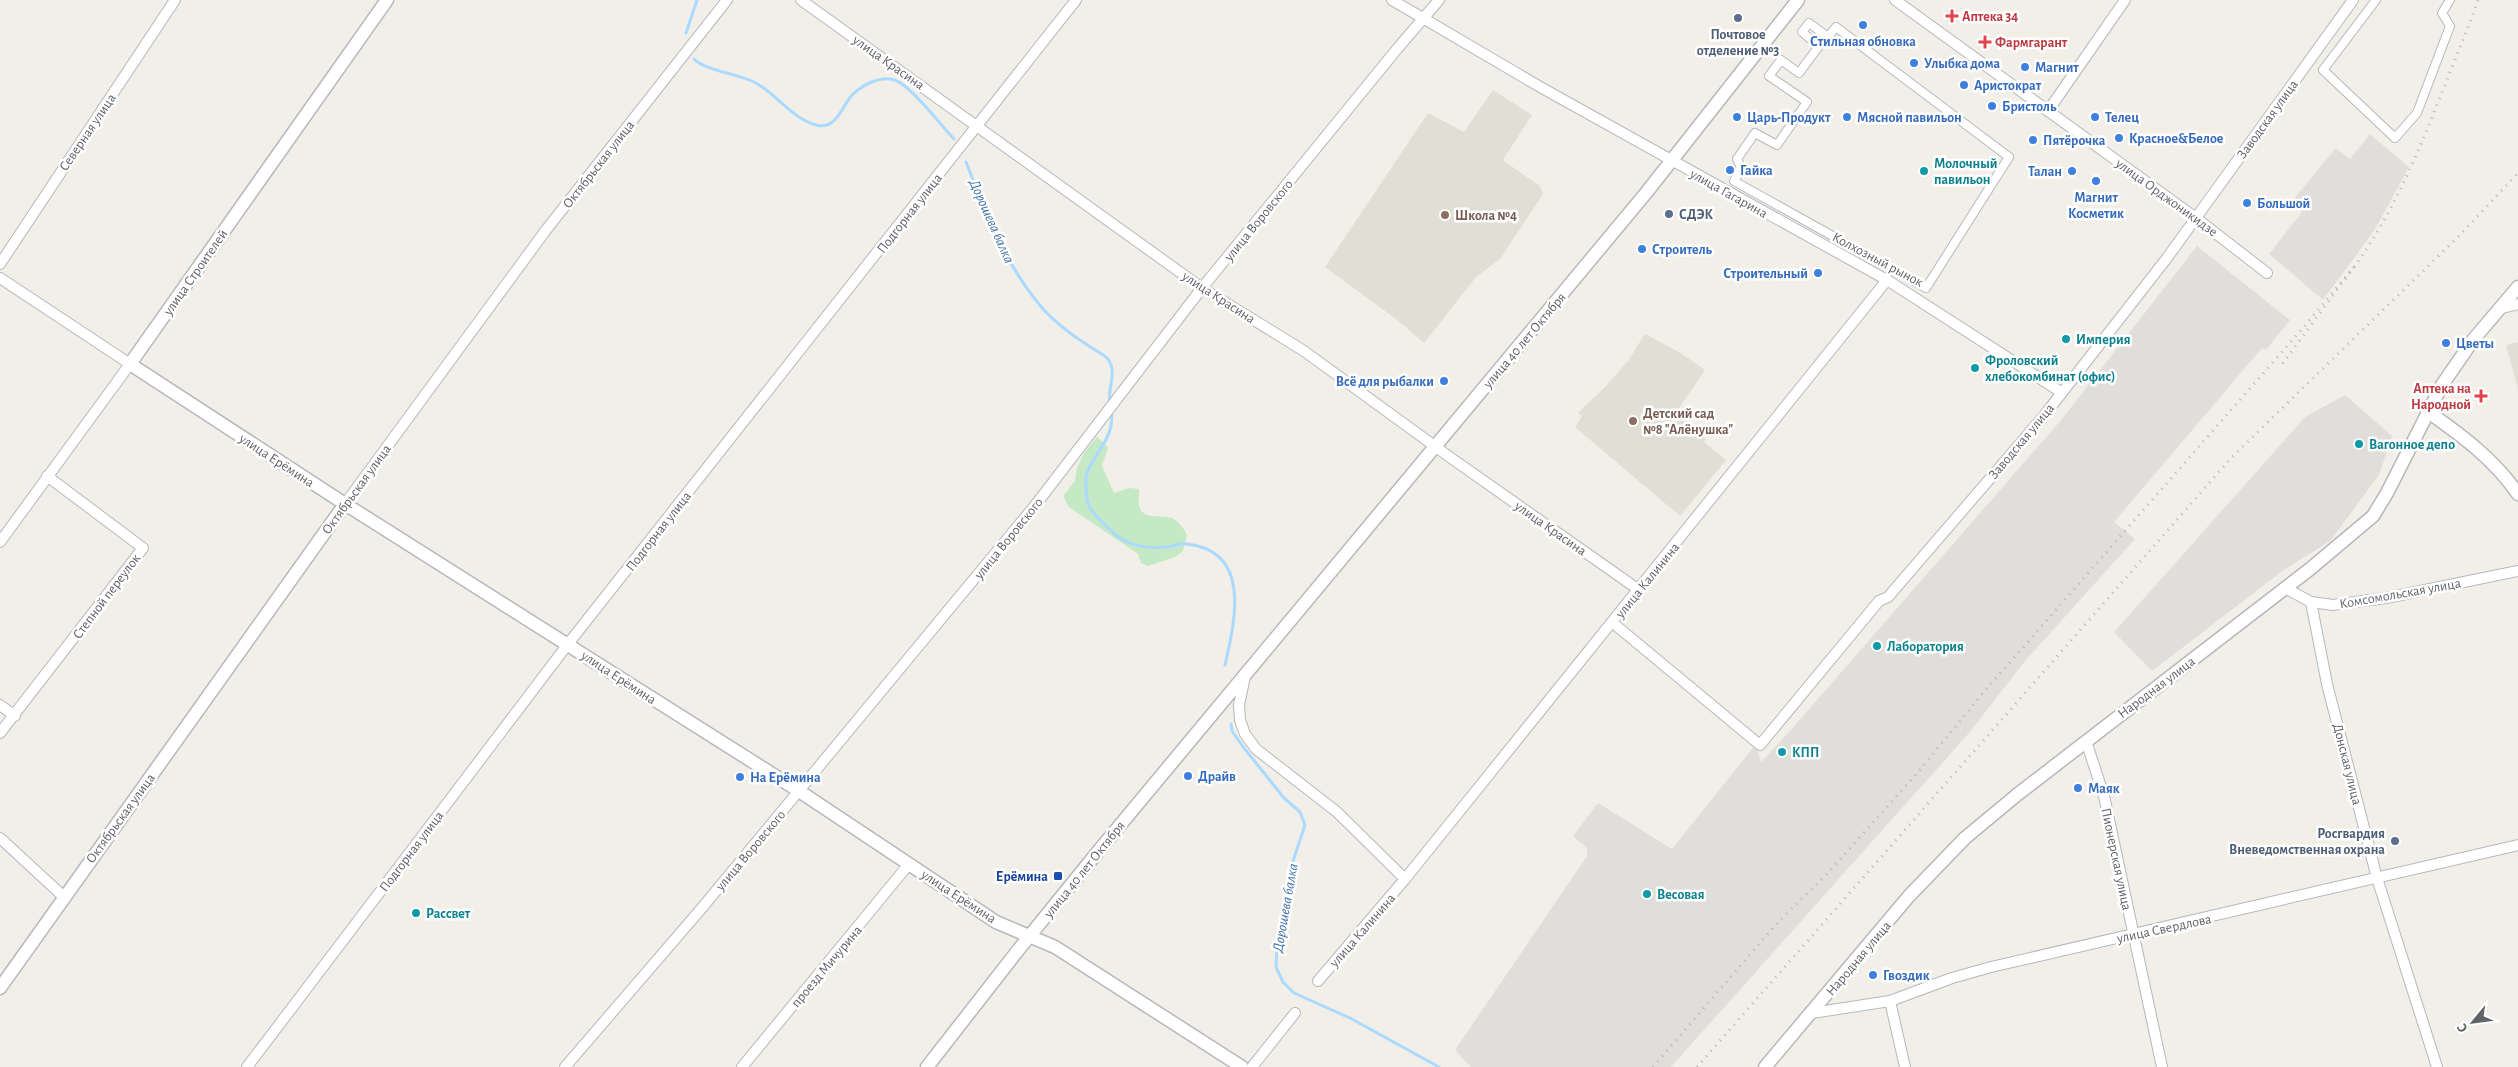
<svg xmlns="http://www.w3.org/2000/svg" width="2518" height="1067" font-family="'Alegreya Sans',sans-serif">
	<style>
		.industrial { fill: #e0deda }
		.education { fill: #e1ded6 }
		.green { fill: #c5e8c5 }
		.lines { fill: none; stroke-linecap: round; stroke-linejoin: round }
		.stream { stroke: #aadaff; stroke-width: 3 }
		.pedestrian-casing { stroke: #b5b8bc; stroke-width: 10 }
		.minor-casing { stroke: #b5b8bc; stroke-width: 12 }
		.tertiary-casing { stroke: #b5b8bc; stroke-width: 15 }
		.pedestrian { stroke: #fff; stroke-width: 8 }
		.minor { stroke: #fff; stroke-width: 10 }
		.tertiary { stroke: #fff; stroke-width: 12 }
		.rail { stroke: #b6b7b8; stroke-width: 3; stroke-dasharray: 1 6; stroke-linecap: butt }
		.health-dot { fill: #e0444e; stroke: #fff; stroke-width: 2 }
		.service-dot { fill: #5c6f8a; stroke: #fff; stroke-width: 2 }
		.shop-dot { fill: #3f7fe0; stroke: #fff; stroke-width: 2 }
		.culture-dot { fill: #0f9aa8; stroke: #fff; stroke-width: 2 }
		.education-dot { fill: #8d6e63; stroke: #fff; stroke-width: 2 }
		.transit-dot { fill: #1a4fb4; stroke: #fff; stroke-width: 2 }
		.labels { text-anchor: middle; stroke-width: 5; stroke-linejoin: round; paint-order: stroke }
		.health-label { font-size: 14px; font-weight: bold; fill: #be3a42; stroke: #fff; text-anchor: start }
		.service-label { font-size: 14px; font-weight: bold; fill: #4e5e75; stroke: #fff }
		.shop-label { font-size: 14px; font-weight: bold; fill: #366cbe; stroke: #fff; text-anchor: start }
		.street-label { font-size: 14px; fill: #5f6368; stroke: #fff }
		.culture-label { font-size: 14px; font-weight: bold; fill: #0d838f; stroke: #fff; text-anchor: start }
		.education-label { font-size: 14px; font-weight: bold; fill: #785e54; stroke: #fff; text-anchor: start }
		.transit-label { font-size: 14px; font-weight: bold; fill: #164399; stroke: #fff; text-anchor: end }
		.water-label { font-size: 15px; font-style: italic; fill: #4174aa; stroke: #fff }
	</style>
	<rect width="100%" height="100%" fill="#f1efe8"/>
	<g class="industrial">
		<path d="M2370,134L2409,167L2374,231L2323,300L2269,254L2302,212L2292,201L2336,148L2350,159Z"/>
		<path d="M2197,246L2290,320L2266,350L2262,348L2114,522L2135,539L2025,661L1969,733L1671,1067H1471L1455,1050L1587,856V848L1573,836L1598,803L1672,849L1756,744L1761,762L1790,731L2062,419Z"/>
		<path d="M2345,395L2392,436L2379,475L2330,541L2285,569L2152,671L2114,632L2305,417Z"/>
	</g>
	<g class="education">
		<path d="M1493,90L1532,115L1504,158V161L1540,186L1543,194L1500,259L1476,277L1424,343L1396,319L1325,267L1428,113L1464,132Z"/>
		<path d="M1645,334L1679,352L1705,370L1677,411L1706,439L1704,442L1726,460L1680,516L1575,427L1582,416L1578,413L1604,388L1628,361Z"/>
		<path d="M2518,342V389L2506,345Z"/>
	</g>
	<path class="green" d="M1097,437L1108,447L1102,466L1114,493L1129,488L1139,489C1140,495 1137,501 1139,506C1143,522 1164,513 1174,519C1180,523 1184,529 1187,535L1183,551L1175,557L1148,566L1141,563L1138,554L1069,507L1063,496L1075,481L1077,468L1084,453Z"/>
	<g class="lines">
		<g class="stream">
			<path d="M686,33L697,0"/>
			<path d="M694,59C704,70 738,74 754,82C776,93 791,118 816,125C838,131 843,102 854,93C866,83 886,72 902,84C921,98 937,121 954,139"/>
			<path d="M966,162C987,215 1006,267 1044,310C1057,324 1073,336 1089,346C1094,350 1104,354 1108,359C1118,374 1107,387 1110,403"/>
			<path d="M1111,411C1116,436 1095,452 1087,473C1085,479 1086,496 1088,503C1090,511 1101,521 1107,527C1125,546 1143,549 1168,547C1174,546 1181,543 1187,544C1252,551 1235,621 1225,665"/>
			<path d="M1231,724L1232,731L1244,748L1284,798L1300,812L1305,825L1289,873L1277,946L1276,967L1283,982L1294,993L1350,1018L1439,1067"/>
		</g>
		<g class="pedestrian-casing">
			<g id="pedestrian">
				<path d="M2376,0L2323,70L2395,138L2417,113L2450,26L2442,13L2450,0"/>
				<path d="M1809,23L1828,37L1836,27L2009,157L1926,288L1734,181L1741,168L1737,159L1755,133L1777,145L1807,102L1769,76L1781,60L1799,73L1819,46L1802,32Z"/>
			</g>
		</g>
		<g class="minor-casing">
			<g id="minor">
				<path d="M801,0L1202,288L1304,351L1451,458L1639,590"/>
				<path d="M1392,0L1542,88L1887,280L2061,392"/>
				<path d="M1895,0L2196,218L2267,273"/>
				<path d="M2048,111L2125,0"/>
				<path d="M0,264L175,0"/>
				<path d="M0,278L130,364L0,542"/>
				<path d="M2498,309L2518,304"/>
				<path d="M345,504L546,230L727,0"/>
				<path d="M2285,588L2311,602L2333,605L2386,598L2518,571"/>
				<path d="M2311,602L2327,684L2377,878L2437,1067"/>
				<path d="M1613,623L1760,745L1879,601L1888,597L2043,417L2167,258L2353,0"/>
				<path d="M1245,676L1239,705L1240,720L1245,734L1256,749L1337,812L1405,879"/>
				<path d="M0,705L15,716"/>
				<path d="M0,733L143,548L47,476"/>
				<path d="M2086,741L2104,796L2162,1067"/>
				<path d="M0,838L64,897"/>
				<path d="M1318,981L1405,879L1887,280"/>
				<path d="M1890,1001L1905,1067"/>
				<path d="M1812,1013L1890,1001L1952,978L1991,967L2518,845"/>
				<path d="M247,1067L568,644L1076,0"/>
				<path d="M565,1067L701,909L1037,503L1202,288L1397,49L1439,0"/>
				<path d="M742,1067L909,864"/>
				<path d="M1252,1067L1295,1013"/>
			</g>
		</g>
		<g class="tertiary-casing">
			<g id="tertiary">
				<path d="M387,0L130,364L345,504L799,791L996,922L1055,947L1242,1067"/>
				<path d="M2427,411C2461,435 2494,459 2518,494"/>
				<path d="M0,988L345,504"/>
				<path d="M927,1067L1019,949L1101,848L1646,193L1798,0"/>
				<path d="M1765,1067L1909,896L1965,838L2018,794L2310,569L2373,516L2387,493L2442,385L2473,340L2518,287"/>
			</g>
		</g>
		<use href="#pedestrian" class="pedestrian"/>
		<use href="#minor" class="minor"/>
		<use href="#tertiary" class="tertiary"/>
		<g class="rail">
			<path d="M2354,267C2395,211 2421,146 2446,82C2457,55 2468,28 2478,0"/>
			<path d="M1653,1067L1778,922L1827,874L1919,771L1983,693L2302,329L2354,267L2280,367"/>
			<path d="M1697,1067L2232,457L2457,238L2518,173"/>
		</g>
	</g>
	<g class="health-dot">
		<path d="M1949.5 8.5h5v5h5v5h-5v5h-5v-5h-5v-5h5z"/>
		<path d="M1982.5 34.5h5v5h5v5h-5v5h-5v-5h-5v-5h5z"/>
		<path d="M2478.5 388.5h5v5h5v5h-5v5h-5v-5h-5v-5h5z"/>
	</g>
	<g class="service-dot">
		<circle cx="1738" cy="18" r="5"/>
		<circle cx="1669" cy="214" r="5"/>
		<circle cx="2395" cy="841" r="5"/>
	</g>
	<g class="shop-dot">
		<circle cx="1863" cy="25" r="5"/>
		<circle cx="1914" cy="63" r="5"/>
		<circle cx="2025" cy="67" r="5"/>
		<circle cx="1964" cy="85" r="5"/>
		<circle cx="1992" cy="106" r="5"/>
		<circle cx="1737" cy="117" r="5"/>
		<circle cx="1847" cy="117" r="5"/>
		<circle cx="2095" cy="117" r="5"/>
		<circle cx="2119" cy="138" r="5"/>
		<circle cx="2033" cy="140" r="5"/>
		<circle cx="1730" cy="170" r="5"/>
		<circle cx="2072" cy="171" r="5"/>
		<circle cx="2096" cy="181" r="5"/>
		<circle cx="2247" cy="203" r="5"/>
		<circle cx="1642" cy="249" r="5"/>
		<circle cx="1818" cy="273" r="5"/>
		<circle cx="2446" cy="343" r="5"/>
		<circle cx="1444" cy="381" r="5"/>
		<circle cx="1188" cy="776" r="5"/>
		<circle cx="740" cy="777" r="5"/>
		<circle cx="2078" cy="788" r="5"/>
		<circle cx="1873" cy="975" r="5"/>
	</g>
	<g class="culture-dot">
		<circle cx="1924" cy="171" r="5"/>
		<circle cx="2066" cy="339" r="5"/>
		<circle cx="1975" cy="368" r="5"/>
		<circle cx="2359" cy="444" r="5"/>
		<circle cx="1877" cy="646" r="5"/>
		<circle cx="1782" cy="752" r="5"/>
		<circle cx="1647" cy="894" r="5"/>
		<circle cx="416" cy="913" r="5"/>
	</g>
	<g class="education-dot">
		<circle cx="1445" cy="215" r="5"/>
		<circle cx="1633" cy="421" r="5"/>
	</g>
	<rect class="transit-dot" x="1053" y="871" width="10" height="10" rx="2.5"/>
	<g class="labels">
		<g class="health-label">
			<text x="1962" y="21">Аптека 34</text>
			<text x="1995" y="47">Фармгарант</text>
			<text x="2471" y="393" text-anchor="end">Аптека на<tspan x="2471" dy="16">Народной</tspan></text>
		</g>
		<g class="service-label">
			<text x="1738" y="39">Почтовое<tspan x="1738" dy="16">отделение №3</tspan></text>
			<text x="1679" y="219" text-anchor="start">СДЭК</text>
			<text x="2385" y="838" text-anchor="end">Росгвардия<tspan x="2385" dy="16">Вневедомственная охрана</tspan></text>
		</g>
		<g class="shop-label">
			<text x="1863" y="46" text-anchor="middle">Стильная обновка</text>
			<text x="1924" y="68">Улыбка дома</text>
			<text x="2035" y="72">Магнит</text>
			<text x="1974" y="90">Аристократ</text>
			<text x="2002" y="111">Бристоль</text>
			<text x="1747" y="122">Царь-Продукт</text>
			<text x="1857" y="122">Мясной павильон</text>
			<text x="2105" y="122">Телец</text>
			<text x="2129" y="143">Красное&amp;Белое</text>
			<text x="2043" y="145">Пятёрочка</text>
			<text x="1740" y="175">Гайка</text>
			<text x="2062" y="176" text-anchor="end">Талан</text>
			<text x="2096" y="202" text-anchor="middle">Магнит<tspan x="2096" dy="16">Косметик</tspan></text>
			<text x="2257" y="208">Большой</text>
			<text x="1652" y="254">Строитель</text>
			<text x="1808" y="278" text-anchor="end">Строительный</text>
			<text x="2456" y="348">Цветы</text>
			<text x="1434" y="386" text-anchor="end">Всё для рыбалки</text>
			<text x="1198" y="781">Драйв</text>
			<text x="750" y="782">На Ерёмина</text>
			<text x="2088" y="793">Маяк</text>
			<text x="1883" y="980">Гвоздик</text>
		</g>
		<g class="street-label">
			<text transform="translate(889 62) rotate(35)" y="5">улица Красина</text>
			<text transform="translate(2267 119) rotate(-54)" y="5">Заводская улица</text>
			<text transform="translate(87 132) rotate(-56)" y="5">Северная улица</text>
			<text transform="translate(598 164) rotate(-52)" y="5">Октябрьская улица</text>
			<text transform="translate(1729 193) rotate(29)" y="5">улица Гагарина</text>
			<text transform="translate(2167 197) rotate(36)" y="5">улица Орджоникидзе</text>
			<text transform="translate(909 213) rotate(-52)" y="5">Подгорная улица</text>
			<text transform="translate(1258 220) rotate(-51)" y="5">улица Воровского</text>
			<text transform="translate(1878 259) rotate(28)" y="5">Колхозный рынок</text>
			<text transform="translate(195 272) rotate(-55)" y="5">улица Строителей</text>
			<text transform="translate(1219 297) rotate(33)" y="5">улица Красина</text>
			<text transform="translate(1524 340) rotate(-50)" y="5">улица 40 лет Октября</text>
			<text transform="translate(2021 441) rotate(-50)" y="5">Заводская улица</text>
			<text transform="translate(277 460) rotate(33)" y="5">улица Ерёмина</text>
			<text transform="translate(356 489) rotate(-54)" y="5">Октябрьская улица</text>
			<text transform="translate(1551 528) rotate(35)" y="5">улица Красина</text>
			<text transform="translate(658 531) rotate(-52)" y="5">Подгорная улица</text>
			<text transform="translate(1008 538) rotate(-51)" y="5">улица Воровского</text>
			<text transform="translate(1647 580) rotate(-51)" y="5">улица Калинина</text>
			<text transform="translate(2400 593) rotate(-10)" y="5">Комсомольская улица</text>
			<text transform="translate(106 596) rotate(-53)" y="5">Степной переулок</text>
			<text transform="translate(619 677) rotate(33)" y="5">улица Ерёмина</text>
			<text transform="translate(2156 687) rotate(-37)" y="5">Народная улица</text>
			<text transform="translate(2348 764) rotate(76)" y="5">Донская улица</text>
			<text transform="translate(120 818) rotate(-54)" y="5">Октябрьская улица</text>
			<text transform="translate(750 850) rotate(-50)" y="5">улица Воровского</text>
			<text transform="translate(411 851) rotate(-53)" y="5">Подгорная улица</text>
			<text transform="translate(2117 859) rotate(78)" y="5">Пионерская улица</text>
			<text transform="translate(1084 869) rotate(-51)" y="5">улица 40 лет Октября</text>
			<text transform="translate(959 896) rotate(33)" y="5">улица Ерёмина</text>
			<text transform="translate(2164 928) rotate(-12)" y="5">улица Свердлова</text>
			<text transform="translate(1362 930) rotate(-49)" y="5">улица Калинина</text>
			<text transform="translate(1858 958) rotate(-50)" y="5">Народная улица</text>
			<text transform="translate(826 966) rotate(-50)" y="5">проезд Мичурина</text>
		</g>
		<g class="culture-label">
			<text x="1934" y="168">Молочный<tspan x="1934" dy="16">павильон</tspan></text>
			<text x="2076" y="344">Империя</text>
			<text x="1985" y="365">Фроловский<tspan x="1985" dy="16">хлебокомбинат (офис)</tspan></text>
			<text x="2369" y="449">Вагонное депо</text>
			<text x="1887" y="651">Лаборатория</text>
			<text x="1792" y="757">КПП</text>
			<text x="1657" y="899">Весовая</text>
			<text x="426" y="918">Рассвет</text>
		</g>
		<g class="education-label">
			<text x="1455" y="220">Школа №4</text>
			<text x="1643" y="418">Детский сад<tspan x="1643" dy="16">№8 "Алёнушка"</tspan></text>
		</g>
		<g class="transit-label">
			<text x="1048" y="881">Ерёмина</text>
		</g>
		<g class="water-label">
			<text transform="translate(992 221) rotate(66)" y="5">Дорошева балка</text>
			<text transform="translate(1285 908) rotate(-80)" y="5">Дорошева балка</text>
		</g>
	</g>
	<g transform="translate(2473 1022) rotate(241)" stroke="#ffffff" stroke-width="4" paint-order="stroke">
	<path d="M0-4L9 19L0 12L-9 19Z" fill="#5f6368"/>
	<text y="-8" font-size="14" font-weight="bold" text-anchor="middle" fill="#5f6368">С</text>
	</g>
</svg>
